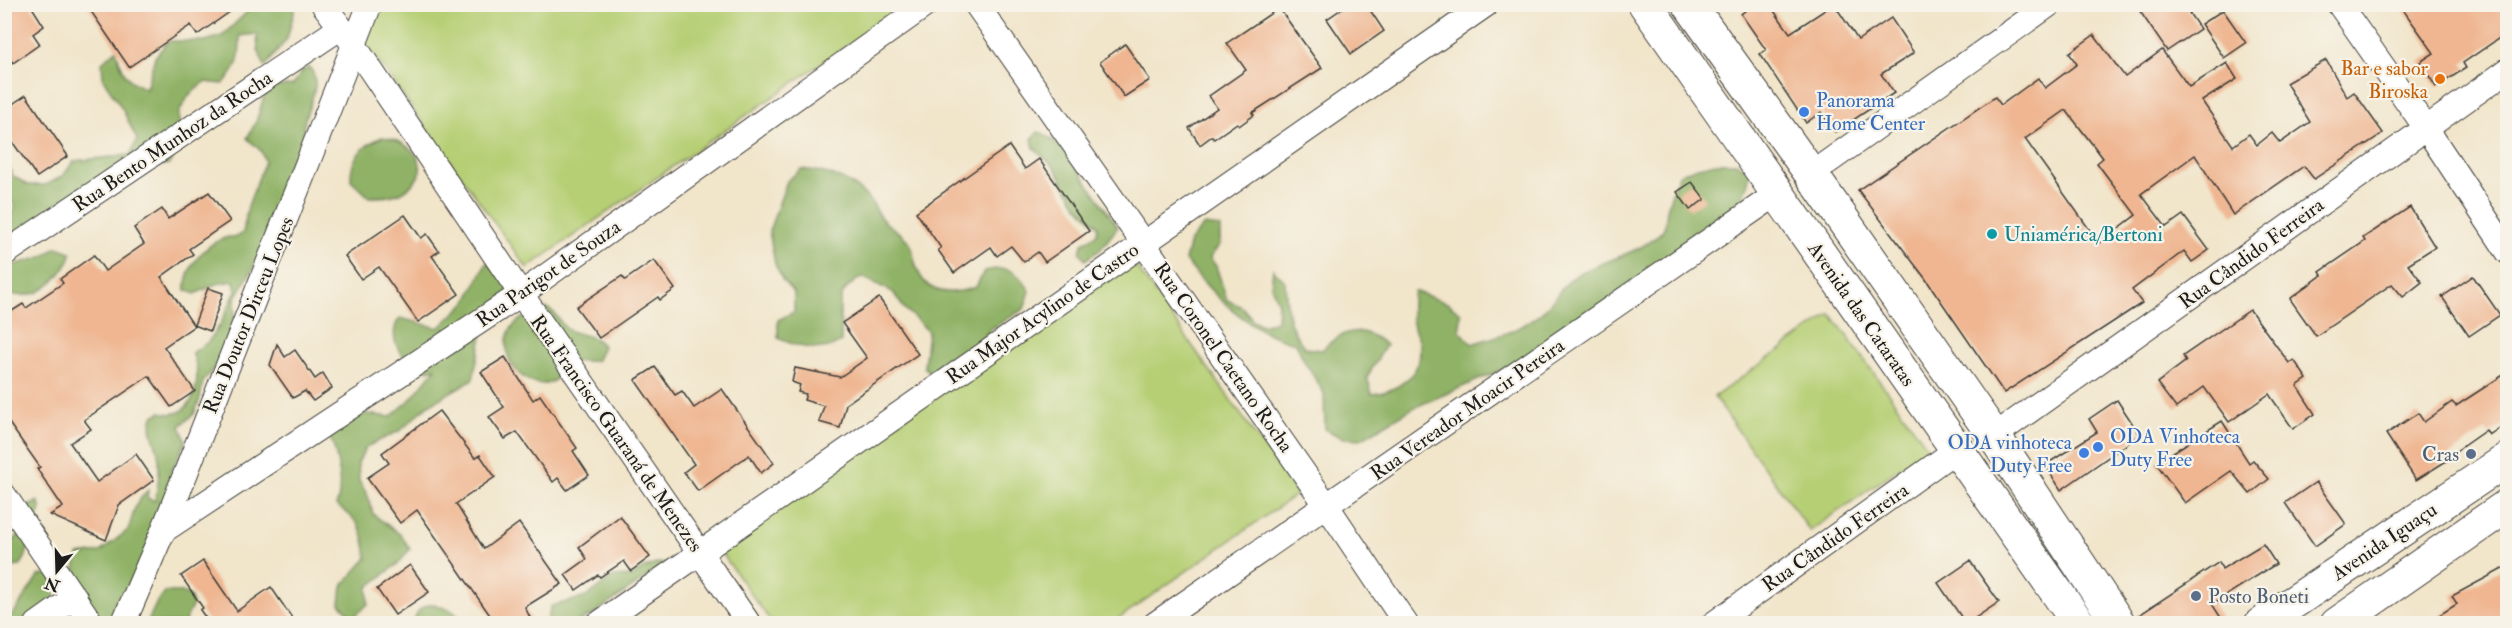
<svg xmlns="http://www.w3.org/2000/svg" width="2512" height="628" font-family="'IM FELL Double Pica',serif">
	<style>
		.green { fill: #b6cf74; stroke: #697648; stroke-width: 1.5 }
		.forest { fill: #90b266; stroke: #566741; stroke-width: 1.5 }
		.building { fill: #efb691; fill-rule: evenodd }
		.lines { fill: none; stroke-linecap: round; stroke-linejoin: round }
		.street-casing { stroke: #3c3a36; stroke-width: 26 }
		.secondary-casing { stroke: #3c3a36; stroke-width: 35 }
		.primary-casing { stroke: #3c3a36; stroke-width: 35 }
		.street { stroke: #fff; stroke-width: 24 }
		.secondary { stroke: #fff; stroke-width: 33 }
		.primary { stroke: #fff; stroke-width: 33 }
		.food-dot { fill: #e8710a; stroke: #f7f3e8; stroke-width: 2 }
		.shop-dot { fill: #3f7fe0; stroke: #f7f3e8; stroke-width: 2 }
		.culture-dot { fill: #0f9aa8; stroke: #f7f3e8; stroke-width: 2 }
		.service-dot { fill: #5c6f8a; stroke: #f7f3e8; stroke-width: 2 }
		.labels { text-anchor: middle; stroke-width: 4.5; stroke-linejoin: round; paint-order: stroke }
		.food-label { font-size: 20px; fill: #c56008; stroke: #f7f3e8; text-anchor: end }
		.shop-label { font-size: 20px; fill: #366cbe; stroke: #f7f3e8; text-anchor: start }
		.street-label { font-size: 20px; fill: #1c1c1c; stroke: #f7f3e8 }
		.culture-label { font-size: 20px; fill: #0d838f; stroke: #f7f3e8; text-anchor: start }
		.service-label { font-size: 20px; fill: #4e5e75; stroke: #f7f3e8; text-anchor: end }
	</style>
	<rect width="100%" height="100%" fill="#f7f3e8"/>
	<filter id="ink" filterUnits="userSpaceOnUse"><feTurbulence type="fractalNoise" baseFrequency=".0167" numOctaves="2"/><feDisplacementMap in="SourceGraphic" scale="12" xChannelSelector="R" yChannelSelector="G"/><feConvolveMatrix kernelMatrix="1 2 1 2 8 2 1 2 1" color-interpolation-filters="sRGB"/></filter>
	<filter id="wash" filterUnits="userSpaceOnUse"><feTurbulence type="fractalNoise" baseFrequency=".008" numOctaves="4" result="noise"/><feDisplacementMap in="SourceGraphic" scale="24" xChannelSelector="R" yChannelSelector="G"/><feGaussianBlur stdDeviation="1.35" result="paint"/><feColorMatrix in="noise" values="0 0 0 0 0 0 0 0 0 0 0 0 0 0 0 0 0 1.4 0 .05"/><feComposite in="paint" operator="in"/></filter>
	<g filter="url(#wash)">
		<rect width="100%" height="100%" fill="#f1e5ca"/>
		<g class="green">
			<path d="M377,5H905L527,268L363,40Z"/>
			<path d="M1131,259L1297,494L1112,623H772L718,548Z"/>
			<path d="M1831,314L1928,448L1810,531L1714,397Z"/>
		</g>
		<g class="forest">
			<path d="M250,5H296L287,39L265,67L258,50L257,34L240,36C240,59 239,68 223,84L205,82L189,95L179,112L178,149L169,164L153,167L6,240L7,223L15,206L5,193L4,158L13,176L28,185H46L63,176L74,161L130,155L137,140L123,110L103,79L102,62L116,50C123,72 124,80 146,89L155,57L168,41H205L222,36L247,12Z"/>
			<path d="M309,67C324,83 307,106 304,124C300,141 314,150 291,165C288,181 285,210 269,219L262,253L235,299V316L226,355L203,381L200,399L194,414L180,426L186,441L171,472L169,492L122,623C89,620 84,608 67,582L74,574L78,555L100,552L128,530C136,509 131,508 148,490L147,498L155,501C158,486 161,468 158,453C155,438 148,431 153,416L161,412C194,423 204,377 192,353L208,342L220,325L236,291L234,281L216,284L195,294L186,290C183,267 213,234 236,237L243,233L248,206L265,161L261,151L247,138L256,122L267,87L293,85L302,71Z"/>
			<path d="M1038,132C1051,135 1055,145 1066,151L1118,227L1100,250L1085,260L1080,252L1083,243L1097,234L1098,226L1077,205L1055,168L1034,148L1032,139Z"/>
			<path d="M382,137C415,141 438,171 402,192C393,197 379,197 369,197L351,180C350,158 362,146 382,137Z"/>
			<path d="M1716,163H1736L1751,171L1741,204L1731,218L1520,362L1413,408L1361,439L1342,438L1325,429L1324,393L1304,361L1296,343C1252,334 1212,295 1185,260L1190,241L1204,225L1220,227V244L1210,258L1216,266L1227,300L1242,307L1253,320L1262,325L1277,321L1278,303L1271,286L1273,269L1285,281C1287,309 1286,325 1305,348L1322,350C1344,328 1362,325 1386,345L1367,377L1372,394C1397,392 1422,375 1420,346C1420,340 1416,334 1414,328C1410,315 1411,304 1414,291L1447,303L1461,313L1460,331L1472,344C1497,336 1522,330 1542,312C1556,299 1563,282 1580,273C1602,261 1651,250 1664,228C1666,223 1666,215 1667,210C1670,198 1674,186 1679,175L1694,168Z"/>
			<path d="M801,169C830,172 855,180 873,204C877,209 878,216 883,220C891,229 903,232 910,244C913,249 913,256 915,262C923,294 947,297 976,287L984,271C1009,266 1016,269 1030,291L1024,309L992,328L967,356L937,378L924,367L928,331L903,307L893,292L862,277C829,295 843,311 841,342C823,354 797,347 778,338V320L794,312V293L783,281L775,264L769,231L787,181Z"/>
			<path d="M57,247L71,252C71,266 50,286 38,292C29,296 14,296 5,294L6,267L42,257Z"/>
			<path d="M487,262L512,287L487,313L473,379L427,406L401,430L366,447L358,463L359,481L368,496L373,514L401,535L410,549L399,563L368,587V604L353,618L340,604L342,586L367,558C364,530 360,521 336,505C344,488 337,442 324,429L354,412L390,417L409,401L436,368C433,368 430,370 427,370C404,367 384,337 400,318L439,328L467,301Z"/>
			<path d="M546,308C558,312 558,322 567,329C579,336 595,334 603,346L597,360C589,363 582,359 575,362C561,367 559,385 542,384C517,383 497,351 511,329C518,318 534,311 546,308Z"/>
			<path d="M38,501L41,509L25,558L20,566L11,567L5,559V550L17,537L29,506Z"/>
			<path d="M659,563H667L594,614L575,623L546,624L551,606L586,597L613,577L632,576L642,569Z"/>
			<path d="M51,573C60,595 54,603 43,623L5,624V621L16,610L38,576Z"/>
			<path d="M166,592H182L190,596L193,604L184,623H147L158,600Z"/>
			<path d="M433,604L452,611L469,623H413C417,611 420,606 433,604Z"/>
		</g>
		<g id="blocks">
			<g class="building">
				<path d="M4,4H30L44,26L33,34L40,44L13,63L4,51Z"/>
				<path d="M86,4H241L197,35L191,25L129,67Z"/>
				<path d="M1349,4H1366L1384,31L1351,54L1327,19Z"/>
				<path d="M1754,4H1769L1790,33L1834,4L1858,40L1891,18L1914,53L1881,74L1894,93L1835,132L1821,112L1806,123L1760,54L1766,50L1741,14Z"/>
				<path d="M2135,4H2183L2200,29L2167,51Z"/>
				<path d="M2399,4H2508V32L2463,63L2466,68L2436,87L2420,62L2434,53Z"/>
				<path d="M1279,8L1322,68L1252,113L1254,115L1239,126L1237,123L1214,139L1212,136L1200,145L1189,128L1217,108L1209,96L1246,70L1227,43Z"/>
				<path d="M2223,10L2246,43L2224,58L2201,24Z"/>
				<path d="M2094,35L2125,77L2162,50L2189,87L2227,63L2237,79L2202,101L2233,146L2249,134L2257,145L2272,133L2280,143L2310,122L2286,83L2326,60L2347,97L2354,92L2383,133L2314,179L2304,166L2233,215L2195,155L2141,194L2166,227L2183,215L2209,250L2192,262L2184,251L2132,290L2142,303L2004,393L1925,278L1858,190L1995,97L2001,105L2038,78L2045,88L2077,64L2069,53ZM2066,110L2103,158L2097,163L2136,215L2099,243L2025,139Z"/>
				<path d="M1125,44L1150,80L1124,97L1100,62Z"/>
				<path d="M26,95L68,156L37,177L4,130V110Z"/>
				<path d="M1009,146L1025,169L1039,159L1089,231L1045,262L1038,252L1024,262L1011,246L997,256L991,247L954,273L938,250L941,248L916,212Z"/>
				<path d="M1692,182L1705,199L1690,210L1677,192Z"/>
				<path d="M209,192L230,221L189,249L193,254L161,277L194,326L164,347L195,391L171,407L149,376L84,420L91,429L70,443L97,482L136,454L154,480L119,505L106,540L50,515L63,507L37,469L40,467L4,416V316L23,304L26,308L63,283L60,279L94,255L105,271L144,244L134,228L162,209L168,219Z"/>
				<path d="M2410,207L2435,247L2408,264L2422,282L2403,297L2392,284L2316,336L2290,299L2322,275L2320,272L2365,241L2363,238Z"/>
				<path d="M405,215L421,238L427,234L439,251L432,256L459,294L418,322L379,267L361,279L345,256Z"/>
				<path d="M654,260L675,289L660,300L658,297L599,338L576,307L622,276L625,280Z"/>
				<path d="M2473,276L2500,315L2469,336L2442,297Z"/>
				<path d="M208,288L223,293L210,331L194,325Z"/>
				<path d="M879,298L918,354L846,404L840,428L819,422L824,406L804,400L806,394L798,392L800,385L792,382L795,368L840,377L867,358L842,323Z"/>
				<path d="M2250,310L2289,363L2294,360L2307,379L2297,386L2315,414L2293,429L2269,394L2229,422L2204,387L2176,408L2157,383L2186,361L2183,356Z"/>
				<path d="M277,344L285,357L295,350L315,379L323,373L332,388L313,401L305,391L293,398L270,365Z"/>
				<path d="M505,357L533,400L540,395L577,448L573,451L589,475L567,490L558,478L553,482L517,432L505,439L489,417L504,407L481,372Z"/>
				<path d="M655,367L675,395L682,391L694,408L722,389L774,463L761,473L749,455L698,491L684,472L694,464L635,380Z"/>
				<path d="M2508,372V422L2489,435L2486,430L2446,458L2448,460L2416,480L2386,434L2418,413L2424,422L2452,402L2456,406Z"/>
				<path d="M2117,400L2140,435L2061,490L2045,465L2097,432L2089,419Z"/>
				<path d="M439,411L475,458L480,455L495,477L456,504L484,549L519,523L562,584L525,607L533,624H496L417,510L400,523L367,478L389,463L382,453Z"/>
				<path d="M2222,421L2249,463L2253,460L2269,479L2250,494L2231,471L2185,503L2156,463Z"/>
				<path d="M2316,482L2346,524L2315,546L2285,503Z"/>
				<path d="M620,516L650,557L631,571L624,561L600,577L598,575L576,590L565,575L587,559L579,547Z"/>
				<path d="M2263,544L2276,564L2212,604L2225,624H2138L2136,617L2219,562L2222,569Z"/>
				<path d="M203,561L237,611L271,587L296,624H210L200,610L203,608L181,576Z"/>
				<path d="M1970,561L1999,602L1966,624L1938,583Z"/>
				<path d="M410,565L429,592L395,615L377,589Z"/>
				<path d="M2508,566V624H2425L2457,604L2452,596Z"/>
			</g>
		</g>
	</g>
	<g filter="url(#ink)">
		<use href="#blocks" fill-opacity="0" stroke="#3c3a36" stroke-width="1.5"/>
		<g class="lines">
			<g class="street-casing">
				<g id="street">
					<path d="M323,4L354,45L521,294L749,624"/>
					<path d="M976,4L1327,506L1406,624"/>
					<path d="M2339,4L2426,128L2508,252"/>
					<path d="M1811,174L2050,4"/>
					<path d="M4,254L340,28"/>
					<path d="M1994,436L2508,70"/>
					<path d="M4,495L92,624"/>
					<path d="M163,531L521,294L927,4"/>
					<path d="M37,624L75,597"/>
					<path d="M123,624L163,531L370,4"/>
					<path d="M598,624L1487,4"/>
					<path d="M1155,624L1778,193"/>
					<path d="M1713,624L1956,450"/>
				</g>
			</g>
			<g class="secondary-casing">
				<g id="secondary">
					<path d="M2261,624L2508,459"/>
					<path d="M2337,624L2508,505"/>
				</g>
			</g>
			<g class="primary-casing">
				<g id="primary">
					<path d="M1645,4L2079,624"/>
					<path d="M1689,4L1811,174L1994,436L2119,624"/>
				</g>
			</g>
			<use href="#street" class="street"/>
			<use href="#secondary" class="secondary"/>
			<use href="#primary" class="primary"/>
		</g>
	</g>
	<circle class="food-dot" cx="2440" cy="79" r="6"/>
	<g class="shop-dot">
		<circle cx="1804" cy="112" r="6"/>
		<circle cx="2098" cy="447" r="6"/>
		<circle cx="2084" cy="453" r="6"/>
	</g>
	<circle class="culture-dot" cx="1992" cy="234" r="6"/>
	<g class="service-dot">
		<circle cx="2471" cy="454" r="6"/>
		<circle cx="2196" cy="596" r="6"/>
	</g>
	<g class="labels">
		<g class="food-label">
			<text x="2428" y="75">Bar e sabor<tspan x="2428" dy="23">Biroska</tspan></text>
		</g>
		<g class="shop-label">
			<text x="1816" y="107">Panorama<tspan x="1816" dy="23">Home Center</tspan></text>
			<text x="2110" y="443">ODA Vinhoteca<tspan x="2110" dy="23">Duty Free</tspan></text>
			<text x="2072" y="449" text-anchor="end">ODA vinhoteca<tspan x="2072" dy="23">Duty Free</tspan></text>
		</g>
		<g class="street-label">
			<text transform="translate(172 141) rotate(-34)" y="7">Rua Bento Munhoz da Rocha</text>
			<text transform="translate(2251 253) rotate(-36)" y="7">Rua Cândido Ferreira</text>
			<text transform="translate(548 273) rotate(-35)" y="7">Rua Parigot de Souza</text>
			<text transform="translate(1042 313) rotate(-35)" y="7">Rua Major Acylino de Castro</text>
			<text transform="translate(1862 314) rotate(55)" y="7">Avenida das Cataratas</text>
			<text transform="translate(248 315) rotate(-68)" y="7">Rua Doutor Dirceu Lopes</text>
			<text transform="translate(1224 357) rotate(55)" y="7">Rua Coronel Caetano Rocha</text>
			<text transform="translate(1467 409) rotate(-35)" y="7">Rua Vereador Moacir Pereira</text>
			<text transform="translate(617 433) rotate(55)" y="7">Rua Francisco Guaraná de Menezes</text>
			<text transform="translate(1835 537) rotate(-35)" y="7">Rua Cândido Ferreira</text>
			<text transform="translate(2384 541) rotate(-34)" y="7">Avenida Iguaçu</text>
		</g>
		<g class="culture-label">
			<text x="2004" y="241">Uniamérica/Bertoni</text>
		</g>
		<g class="service-label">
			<text x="2459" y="461">Cras</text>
			<text x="2208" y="603" text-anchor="start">Posto Boneti</text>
		</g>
	</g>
	<rect width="2512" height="628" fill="none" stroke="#f7f3e8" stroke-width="24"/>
	<g transform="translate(57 571) rotate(199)" stroke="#f7f3e8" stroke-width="4.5" paint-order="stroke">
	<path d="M0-4.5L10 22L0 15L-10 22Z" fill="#1c1c1c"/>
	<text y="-9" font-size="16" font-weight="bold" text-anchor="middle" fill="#1c1c1c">N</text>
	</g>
</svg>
